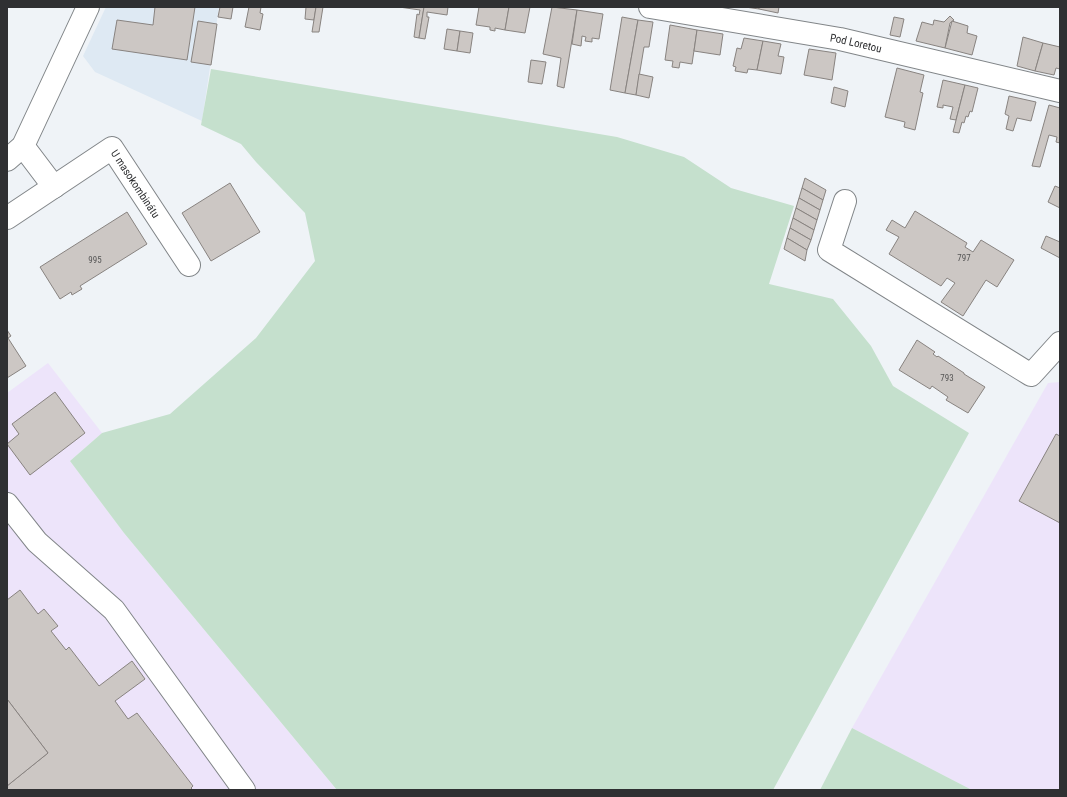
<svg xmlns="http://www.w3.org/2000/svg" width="1067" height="797" font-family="'Roboto Condensed',sans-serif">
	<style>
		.built { fill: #dee9f3 }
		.industrial { fill: #ede4fa }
		.green { fill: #c5e0cd }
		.building { fill: #ccc7c4; stroke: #888380 }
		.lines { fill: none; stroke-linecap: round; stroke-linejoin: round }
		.minor-casing { stroke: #818588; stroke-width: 24 }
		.minor { stroke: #fff; stroke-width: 22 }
		.labels { text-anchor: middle; stroke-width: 3; stroke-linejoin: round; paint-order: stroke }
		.number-label { font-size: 9px; fill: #565656 }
		.street-label { font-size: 11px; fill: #2f3032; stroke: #eff3f7 }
	</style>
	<rect width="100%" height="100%" fill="#eff3f7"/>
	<path class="built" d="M106,7H219L202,121L95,72L83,56Z"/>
	<g class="industrial">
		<path d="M48,363L102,433L70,461L124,533L337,790H7V393Z"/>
		<path d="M1060,382V790H972L852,728L1048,383Z"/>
	</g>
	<g class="green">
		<path d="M211,69L617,137L684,157L731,188L794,206L769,284L833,299L871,346L893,386L969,433L773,790H337L124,533L70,461L102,433L170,414L256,338L315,261L305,213L256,162L241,144L201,125Z"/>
		<path d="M852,728L972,790H820Z"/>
	</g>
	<g class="building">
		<path d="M155,7H195L187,60L112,49L117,20L153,25Z"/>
		<path d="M220,7H233L231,19L218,17Z"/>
		<path d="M249,7H261L260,13L263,14L260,30L245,27Z"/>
		<path d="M306,7H316L314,20L305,19Z"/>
		<path d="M316,7H323L319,32H312Z"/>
		<path d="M399,7H424L419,38L414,37L417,14L419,15L420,10Z"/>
		<path d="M424,7H448L447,15L427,12V17H429L425,39L419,38Z"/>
		<path d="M479,7H509L505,30L495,28V31L490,30V27L476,25Z"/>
		<path d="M509,7H530L525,33L505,30Z"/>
		<path d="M552,7L577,10L564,88L557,86L561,58L543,54Z"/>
		<path d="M745,7H759V9Z"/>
		<path d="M759,7H779L778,13L759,9Z"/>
		<path d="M577,10L603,14L599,39L592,38V42L585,41L586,37L582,36L581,46L572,44Z"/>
		<path d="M950,16L954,20L950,23L945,48L916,41L922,22L933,25L934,20L944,22Z"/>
		<path d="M622,17L638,20L625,93L610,90Z"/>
		<path d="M894,17L904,19L900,37L890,35Z"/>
		<path d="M638,20L653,22L649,47H644L636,95L625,93Z"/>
		<path d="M198,21L217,24L211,65L191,62Z"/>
		<path d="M952,21L968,26L967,33L977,36L972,55L945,48Z"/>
		<path d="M670,25L697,30L692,64L680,62L679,68L672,67L673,61L665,60Z"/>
		<path d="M447,29L460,31L457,51L444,49Z"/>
		<path d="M697,30L723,34L720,55L694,51Z"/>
		<path d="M460,31L473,33L470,53L457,51Z"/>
		<path d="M1023,37L1043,43L1035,71L1017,66Z"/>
		<path d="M744,38L763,41L757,70L748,69L747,73L735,71L736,67L733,66L737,48L741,49Z"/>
		<path d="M763,41L781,44L778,56L784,57L781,74L757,70Z"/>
		<path d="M1043,43L1060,47V69L1056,68L1054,75L1035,71Z"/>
		<path d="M809,49L836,53L832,80L804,75Z"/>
		<path d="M531,60L546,62L542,84L528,82Z"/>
		<path d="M897,68L924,75L920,92L923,93L915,130L904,127L905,122L885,117Z"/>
		<path d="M639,74L653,77L649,98L636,95Z"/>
		<path d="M943,80L965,85L956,120L950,119L953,107L943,105V108L937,107Z"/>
		<path d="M965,85L978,88L972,112L970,111L968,117L966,116L964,123L962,122L959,133L953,132Z"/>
		<path d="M834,87L848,91L845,107L831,103Z"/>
		<path d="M1009,96L1036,102L1031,121L1017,118L1013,131L1006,129L1009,116L1005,114Z"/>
		<path d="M1049,105L1060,108V143L1056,142L1057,137L1049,135L1040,167L1032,166Z"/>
		<path d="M805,178L826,190L823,200L802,188Z"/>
		<path d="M230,183L260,232L211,261L182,213Z"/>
		<path d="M1055,186L1060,188V208L1048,202Z"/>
		<path d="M802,188L823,200L820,210L799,198Z"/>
		<path d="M799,198L820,210L817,220L796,208Z"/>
		<path d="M796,208L817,220L814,230L793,218Z"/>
		<path d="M915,211L967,243L965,247L973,252L981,240L1014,260L997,287L986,280L963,316L941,302L955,283L947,278L941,286L889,254L899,237L886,230L892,220L905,228Z"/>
		<path d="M127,212L147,244L80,286L82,289L72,295L71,292L60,299L40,267Z"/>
		<path d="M793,218L814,230L811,240L790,228Z"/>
		<path d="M790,228L811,240L807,250L787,238Z"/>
		<path d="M1046,236L1060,242V258L1041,248Z"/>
		<path d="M787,238L807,250L805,261L784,249Z"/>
		<path d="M7,330L11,336L8,338L26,366L7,378Z"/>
		<path d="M917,340L935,352L933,354L937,357L938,356L964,373V374L985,387L968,413L946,400L948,397L932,386L930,389L899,370Z"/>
		<path d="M55,392L85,433L30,475L7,444L19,434L12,424Z"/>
		<path d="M1056,434L1060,436V523L1019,501Z"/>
		<path d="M20,590L38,614L44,609L58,626L51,631L66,650L69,647L99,686L132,661L145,679L115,701L128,719L137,713L193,786L191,788L193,790H7V786L48,753L7,699V600Z"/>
		<path d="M7,699L48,753L7,786Z"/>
	</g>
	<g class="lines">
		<g class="minor-casing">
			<g id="minor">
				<path id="s1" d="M650,7L840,39L1060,91"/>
				<path d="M23,146L54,187"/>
				<path d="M7,160L23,146L88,7"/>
				<path d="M845,201L829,250L1031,375L1060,343"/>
				<path id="s2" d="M7,218L112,148L189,265"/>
				<path d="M7,504L37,542L114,610L244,790"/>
			</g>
		</g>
		<use href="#minor" class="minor"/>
	</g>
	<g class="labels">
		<g class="number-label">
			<text x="964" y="261">797</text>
			<text x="95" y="263">995</text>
			<text x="947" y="381">793</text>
		</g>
		<g class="street-label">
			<text dy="4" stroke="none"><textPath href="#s1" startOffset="209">Pod Loretou</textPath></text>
			<text dy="4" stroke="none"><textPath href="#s2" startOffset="169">U masokombinátu</textPath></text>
		</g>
	</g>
	<rect width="1067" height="797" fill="none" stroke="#2f3032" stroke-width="16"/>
</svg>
